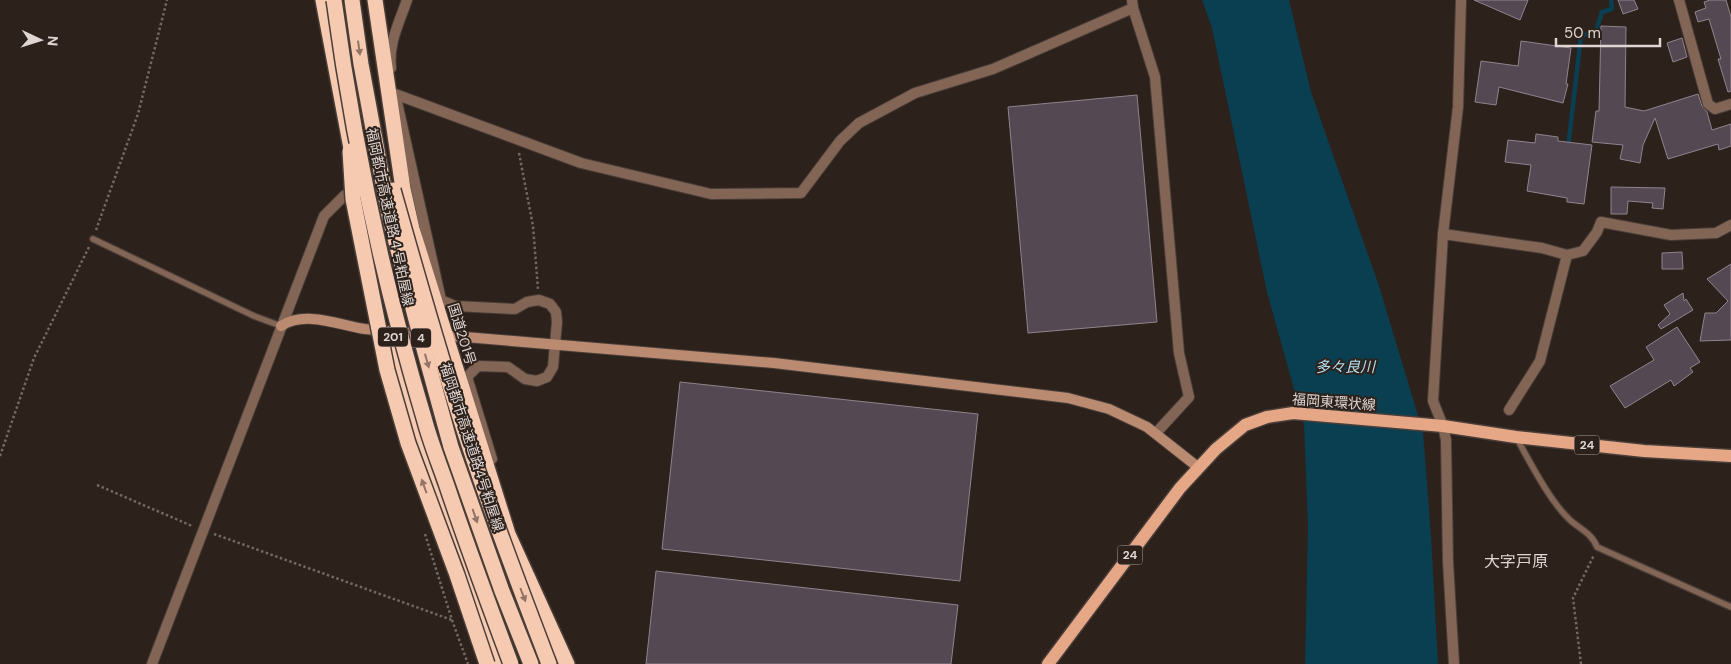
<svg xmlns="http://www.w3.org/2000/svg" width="1731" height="664" font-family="'DM Sans','Noto Sans JP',sans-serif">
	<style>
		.water { fill: #0a3f52 }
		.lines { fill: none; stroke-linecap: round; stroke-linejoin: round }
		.stream { stroke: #0a3f52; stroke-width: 4.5 }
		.building { fill: #544952; stroke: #90838e }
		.lane-casing { stroke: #493e38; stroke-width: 8 }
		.street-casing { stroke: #493e38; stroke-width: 12 }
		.secondary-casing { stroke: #493e38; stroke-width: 12 }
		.primary-casing { stroke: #493e38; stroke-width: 15 }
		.highway-casing { stroke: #493e38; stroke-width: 18 }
		.path { stroke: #736964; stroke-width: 2.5; stroke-dasharray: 2.5 2.5; stroke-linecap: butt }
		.lane { stroke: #836556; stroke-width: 5.5 }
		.street { stroke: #836556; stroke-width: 10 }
		.secondary { stroke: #ba8a71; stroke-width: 10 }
		.primary { stroke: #e5a786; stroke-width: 12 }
		.highway { stroke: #f6c9b1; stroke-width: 15 }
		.highway-bridge-casing { stroke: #493e38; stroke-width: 18; stroke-linecap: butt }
		.highway-bridge { stroke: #f6c9b1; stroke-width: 15 }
		.oneway { fill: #927566 }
		.labels { text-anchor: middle; stroke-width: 4; stroke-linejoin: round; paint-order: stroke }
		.shield { fill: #2d211b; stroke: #aaa09c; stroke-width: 1 }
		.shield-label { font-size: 12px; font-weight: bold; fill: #dfd6d3 }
		.street-label { font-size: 14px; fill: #dfd6d3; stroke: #2d211b }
		.water-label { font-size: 15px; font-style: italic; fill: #b3dff2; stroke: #2d211b }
		.quarter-label { font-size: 16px; fill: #dfd6d3; stroke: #2d211b }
	</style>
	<rect width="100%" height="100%" fill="#2d211b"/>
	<path class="water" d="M1202,0H1289L1311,92L1379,286L1423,432L1431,536L1438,664H1305L1308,527L1304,425L1267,292L1212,28Z"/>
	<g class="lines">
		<path class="stream" d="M1568,148L1581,36L1596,31L1602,12L1612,9L1611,0"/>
	</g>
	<g class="building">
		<path d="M1474,0H1528L1520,20Z"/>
		<path d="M1618,0H1634L1638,9L1623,14Z"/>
		<path d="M1710,0H1726L1731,17V91L1728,92L1718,59H1721L1709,19L1698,22L1695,12L1706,8L1704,2Z"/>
		<path d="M1601,26L1626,27L1625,107L1644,111L1698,94L1702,106L1707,112L1712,130L1731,124V146L1719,150L1718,144L1668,159L1655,118L1643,145L1640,163L1620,159L1623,145L1592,142L1596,111H1599Z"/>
		<path d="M1682,38L1687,57L1673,62L1667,43Z"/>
		<path d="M1521,41L1571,48L1566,84H1568L1563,103L1499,87L1496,105L1475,102L1481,61L1518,66Z"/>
		<path d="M1137,95L1157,322L1028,333L1008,107Z"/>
		<path d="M1536,134L1558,137V141L1592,145L1584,204L1567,202V198L1527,191L1531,165L1505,162L1508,140L1535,143Z"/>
		<path d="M1611,187L1665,188L1663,209L1652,208L1653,203L1628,201L1627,214H1611Z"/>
		<path d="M1682,252L1683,269H1662V253Z"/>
		<path d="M1731,264V340L1700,341L1705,313H1716L1728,301L1707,279Z"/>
		<path d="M1683,293L1684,301L1686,299L1693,310L1661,329L1658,325L1670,314L1664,305Z"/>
		<path d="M1677,327L1700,362L1690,368L1693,372L1674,386L1671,380L1625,408L1610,386L1654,360L1646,347Z"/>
		<path d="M680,382L978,414L960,581L662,549Z"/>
		<path d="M656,571L958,605L951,664H646Z"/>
	</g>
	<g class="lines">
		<g class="lane-casing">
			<g id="lane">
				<path d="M93,239L254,316L281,326"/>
				<path d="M1516,437C1530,462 1550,502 1571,521C1581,529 1593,535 1597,547L1731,607"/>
			</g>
		</g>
		<g class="street-casing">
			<g id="street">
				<path d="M1132,0L1133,8L1155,77L1179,353L1189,397L1156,433"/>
				<path d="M1679,0L1708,104L1715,109L1731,104"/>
				<path d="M391,68C388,44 399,23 407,0"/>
				<path d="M395,94L581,163L711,194L801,193L840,141L859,123L915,93L993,69L1133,8"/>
				<path d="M397,102L441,300L455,306L515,309L527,302L539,300L550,304L556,312L557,322L553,367L547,377L537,381L525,379L508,367L478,366L467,377L492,459"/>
				<path d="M1443,234L1542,248L1567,255L1583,251L1597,232L1601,222L1671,235L1716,233L1731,225"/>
				<path d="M1509,410L1540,361L1567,255"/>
				<path d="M152,664L324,216L345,195"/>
				<path d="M1454,664L1448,562L1446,440L1443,426L1433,401L1443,234L1458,107L1461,0"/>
			</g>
		</g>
		<g class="secondary-casing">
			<g id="secondary">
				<path d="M281,326C305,310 339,325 365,329C384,331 404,332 424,334"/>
				<path d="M441,335L774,363L1068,398L1109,409L1147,427L1199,468"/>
			</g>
		</g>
		<g class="primary-casing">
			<path id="primary" d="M1048,664L1180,488L1216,449L1245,425L1267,417L1293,413L1443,426L1516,437L1644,451L1731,456"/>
		</g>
		<g class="highway-casing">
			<g id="highway">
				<path d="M323,0L354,164"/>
				<path d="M375,0L403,189L412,229L508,534L567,664"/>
				<path d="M394,339L414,415L498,664"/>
			</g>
		</g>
		<g class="path">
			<path d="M519,153L533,226L538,289"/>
			<path d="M96,230L138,114L167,0"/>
			<path d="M0,456L34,358L89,247"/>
			<path d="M97,485L192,526"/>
			<path d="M214,534L452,620"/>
			<path d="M425,534L452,620L468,664"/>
			<path d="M1581,664L1573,598L1594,555"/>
		</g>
		<use href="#lane" class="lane"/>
		<use href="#street" class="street"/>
		<use href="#secondary" class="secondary"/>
		<use href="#primary" class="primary"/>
		<use href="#highway" class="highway"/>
		<g class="highway-bridge-casing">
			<g id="highway-bridge">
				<path d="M334,0C353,141 383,281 424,418C430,441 439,463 447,486C467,546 489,605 511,664"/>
				<path d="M352,0L361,64L389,215L416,320L451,447L502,591L531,664"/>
				<path d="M350,151L353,199L387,370L408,443L457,575L487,664"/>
				<path d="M393,190C418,278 442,365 471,451C495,523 522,593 549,664"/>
			</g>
		</g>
		<use href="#highway-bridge" class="highway-bridge"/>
	</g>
	<defs><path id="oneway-solid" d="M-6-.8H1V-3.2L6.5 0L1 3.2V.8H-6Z" transform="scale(1.25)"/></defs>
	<g class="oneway">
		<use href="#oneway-solid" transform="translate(359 48) rotate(82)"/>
		<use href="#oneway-solid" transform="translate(427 361) rotate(74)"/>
		<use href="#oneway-solid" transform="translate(424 486) rotate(-110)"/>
		<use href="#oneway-solid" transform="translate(475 516) rotate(71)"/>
		<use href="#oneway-solid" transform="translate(523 595) rotate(69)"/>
	</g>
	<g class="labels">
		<g class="shield">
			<rect x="378" y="327.5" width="30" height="19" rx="4"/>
			<rect x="411" y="328.5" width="20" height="19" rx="4"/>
			<rect x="1574.5" y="435.5" width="25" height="19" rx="4"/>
			<rect x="1117.5" y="545.5" width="25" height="19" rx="4"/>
		</g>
		<g class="shield-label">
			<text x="393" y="341">201</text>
			<text x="421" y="342">4</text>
			<text x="1587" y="449">24</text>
			<text x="1130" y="559">24</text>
		</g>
		<g class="street-label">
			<text transform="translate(390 217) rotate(78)" y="5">福岡都市高速道路４号粕屋線</text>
			<text transform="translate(462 334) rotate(73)" y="5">国道201号</text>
			<text transform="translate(1334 402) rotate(4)" y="5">福岡東環状線</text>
			<text transform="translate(472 447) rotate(72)" y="5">福岡都市高速道路4号粕屋線</text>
		</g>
		<g class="water-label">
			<text x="1345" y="372">多々良川</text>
		</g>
		<g class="quarter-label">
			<text x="1516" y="567">大字戸原</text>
		</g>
	</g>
	<g transform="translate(40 40) rotate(94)" stroke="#2d211b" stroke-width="4" paint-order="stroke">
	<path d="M0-4L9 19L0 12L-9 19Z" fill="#dfd6d3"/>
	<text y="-8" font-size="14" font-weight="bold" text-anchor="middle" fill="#dfd6d3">N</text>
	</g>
	<path d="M1556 38v8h104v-8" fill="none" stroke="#dfd6d3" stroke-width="2.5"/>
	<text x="1564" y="38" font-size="15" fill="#dfd6d3" stroke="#2d211b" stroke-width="4" paint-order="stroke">50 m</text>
</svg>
